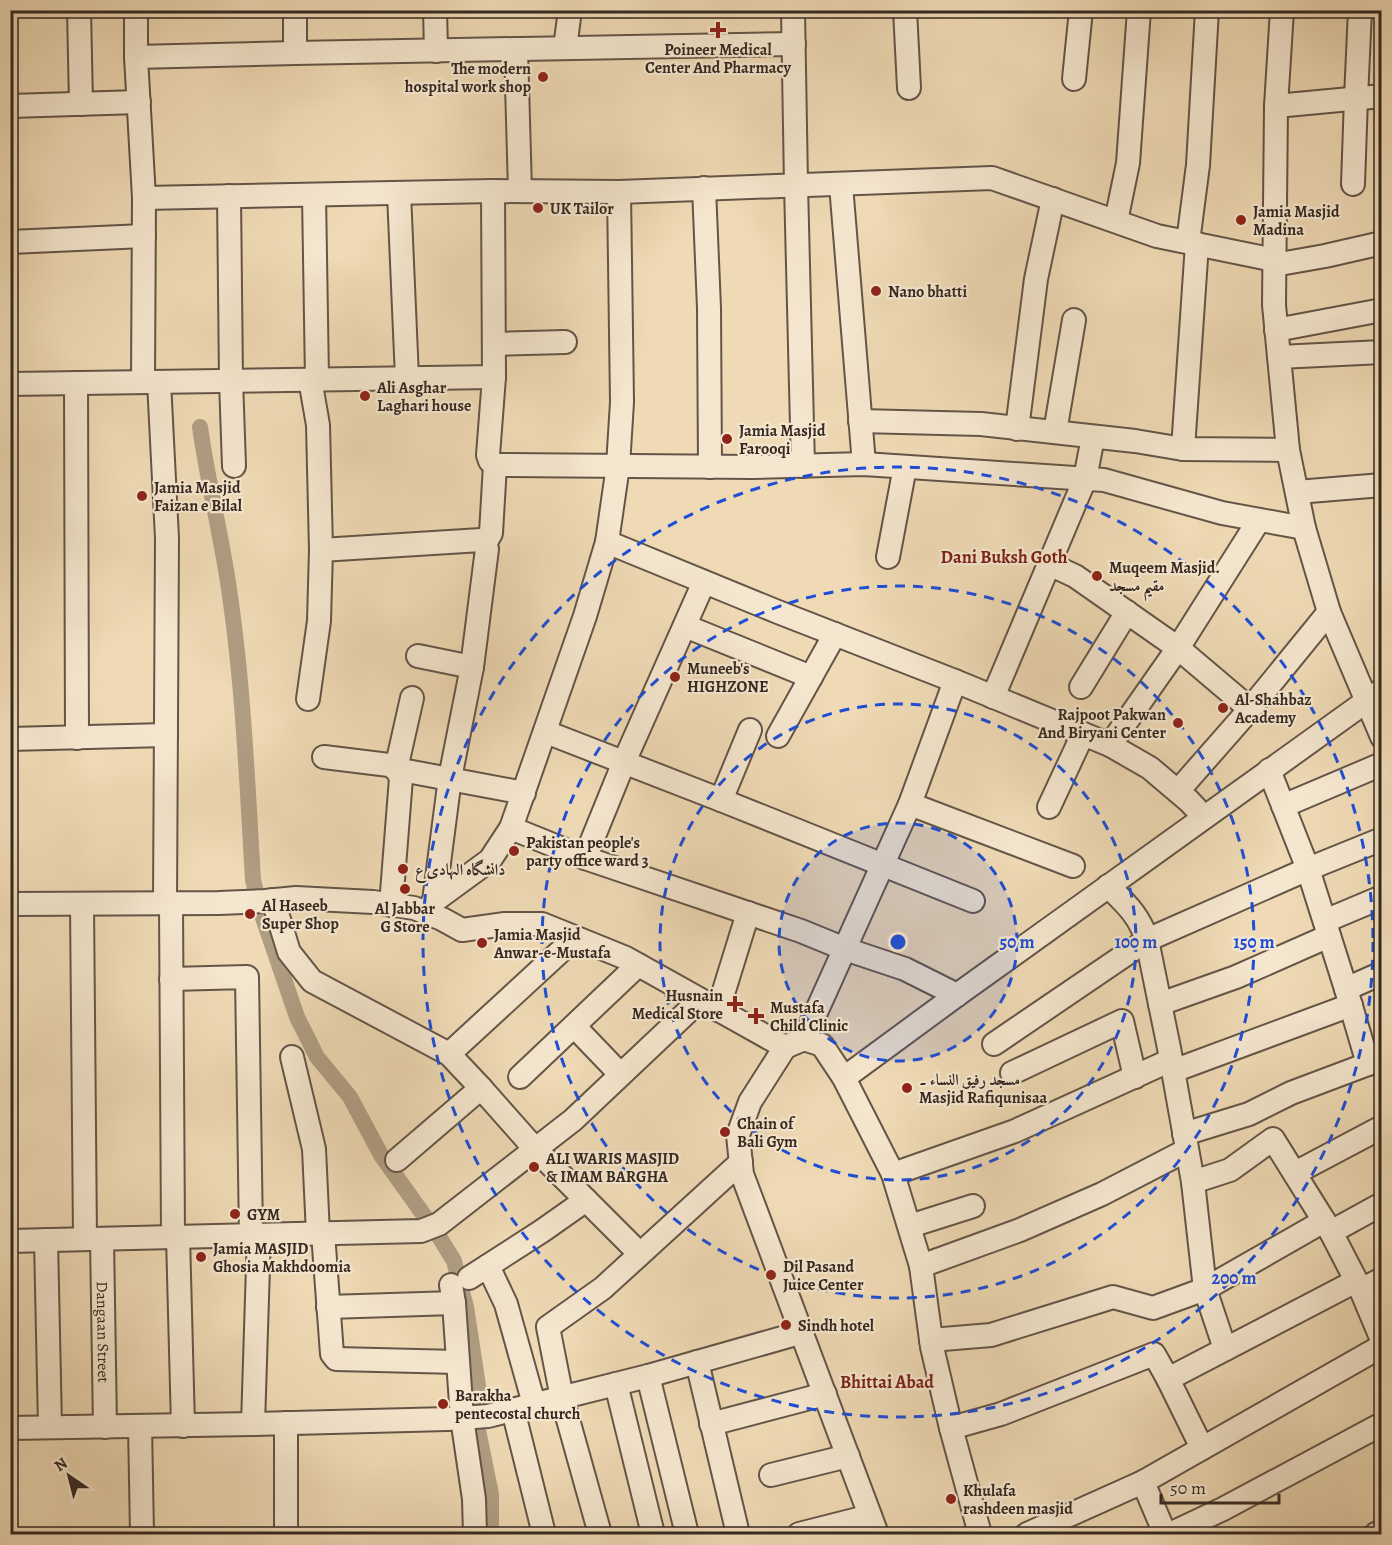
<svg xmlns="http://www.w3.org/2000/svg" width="1392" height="1545" font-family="Alegreya,Amiri,serif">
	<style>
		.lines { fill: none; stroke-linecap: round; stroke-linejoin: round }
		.canal { stroke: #b09e83; stroke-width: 16 }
		.minor-casing { stroke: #645548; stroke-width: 26 }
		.minor { stroke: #f5e7cf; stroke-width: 22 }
		.ring { fill: none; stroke: #1d4ed8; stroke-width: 3; stroke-dasharray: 10 8 }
		.poi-dot { fill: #8f2418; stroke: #f5e7cf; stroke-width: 2 }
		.labels { text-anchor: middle; stroke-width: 4.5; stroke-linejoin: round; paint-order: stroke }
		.poi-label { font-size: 16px; font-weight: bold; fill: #352923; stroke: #f5e7cf; text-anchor: start }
		.street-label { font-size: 16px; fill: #352923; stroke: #f5e7cf }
		.neighbourhood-label { font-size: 18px; font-weight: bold; fill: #7a1f14; stroke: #f5e7cf }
		.centre { fill: #1d4ed8; stroke: #f5e7cf; stroke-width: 3 }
		.ring-label { font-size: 18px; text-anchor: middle; font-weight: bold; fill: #1d4ed8; stroke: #f5e7cf; stroke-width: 4.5; stroke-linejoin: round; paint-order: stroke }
	</style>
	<rect width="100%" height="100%" fill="#efdab5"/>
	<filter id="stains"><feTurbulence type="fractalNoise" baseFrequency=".00333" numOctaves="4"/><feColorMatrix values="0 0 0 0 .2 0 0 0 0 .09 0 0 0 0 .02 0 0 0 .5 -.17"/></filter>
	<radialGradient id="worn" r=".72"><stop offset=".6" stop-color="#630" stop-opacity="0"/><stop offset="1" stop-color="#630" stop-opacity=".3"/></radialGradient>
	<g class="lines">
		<path class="canal" d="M200,427C207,477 219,526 227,576C243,676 247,779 253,880L262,915L297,1017L317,1057L350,1097L381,1155L438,1235L454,1261L466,1307L479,1392L478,1430L491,1494V1534"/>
		<g class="minor-casing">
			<g id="minor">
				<path d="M79,10L81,104"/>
				<path d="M136,10V57L144,198L143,382"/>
				<path d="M295,10V53"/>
				<path d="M435,10L436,51"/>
				<path d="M793,10L796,185L803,466"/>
				<path d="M905,10L909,88"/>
				<path d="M1282,10L1276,106L1274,305L1288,450L1304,528L1329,612L1382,737"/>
				<path d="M565,48L570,10"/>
				<path d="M516,49L520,191"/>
				<path d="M136,57L295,53L794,44"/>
				<path d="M1074,79L1081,10"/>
				<path d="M10,106L139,102"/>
				<path d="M1276,106L1382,96"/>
				<path d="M1353,184L1356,98L1360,10"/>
				<path d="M841,185L864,464"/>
				<path d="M704,188L709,308L710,467"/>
				<path d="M493,191L494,377L488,455L490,461L495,465L753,467L864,464L1104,480L1222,513L1304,528"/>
				<path d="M399,193L407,378"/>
				<path d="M314,195L317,379"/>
				<path d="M229,196L231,380L234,466"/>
				<path d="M144,198L493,191L619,192L992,178L1157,236L1274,260"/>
				<path d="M1116,221L1128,163L1139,10"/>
				<path d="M10,242L144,236"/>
				<path d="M1188,242L1198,165L1207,10"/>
				<path d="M1274,265L1325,256L1382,243"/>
				<path d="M1276,330L1382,310"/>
				<path d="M494,344L565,342"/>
				<path d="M1279,357L1382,352"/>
				<path d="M159,382L167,538L165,903"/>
				<path d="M76,383L77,738"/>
				<path d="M10,384L494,377"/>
				<path d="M860,421L981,424L1135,441L1183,449L1288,450"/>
				<path d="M1017,429L1036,279L1053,199"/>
				<path d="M1055,432L1074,320"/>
				<path d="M1183,449L1197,244"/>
				<path d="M1297,492L1382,485"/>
				<path d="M607,542L778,612L955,681L1110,745L1150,768L1189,801L1204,817"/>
				<path d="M485,544L491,533L495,465"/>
				<path d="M321,550L481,540L485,544L487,549L472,667L450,778L434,901"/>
				<path d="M888,557L905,467"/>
				<path d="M1049,564L1075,576L1178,648L1250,709"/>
				<path d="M685,626L811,677"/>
				<path d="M418,656L472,667"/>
				<path d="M1081,687L1127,612"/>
				<path d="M993,697L1085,479L1093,437"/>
				<path d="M412,698L396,769L524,793"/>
				<path d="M308,699L319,621L321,550L318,425L310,379"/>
				<path d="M546,732L721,800L973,901"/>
				<path d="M778,736L835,634"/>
				<path d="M10,739L166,735"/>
				<path d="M1110,745L1178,648L1259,520"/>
				<path d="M324,757L389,765L396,769L401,778L391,905"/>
				<path d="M1269,770L1308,869L1346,989L1368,1064"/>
				<path d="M1178,791L1250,709L1329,612"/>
				<path d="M721,800L750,730"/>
				<path d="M910,804L1073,866"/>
				<path d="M1283,806L1382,764"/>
				<path d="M1049,807L1083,734"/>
				<path d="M511,828L585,858L801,931L845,949L905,969L957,995"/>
				<path d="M585,858L624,762L704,582"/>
				<path d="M1108,886C1126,904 1139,915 1147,940L1169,1048L1193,1182L1205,1289L1225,1349"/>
				<path d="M273,900L289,952L312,981L449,1054L481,1088L535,1149L640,1254"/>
				<path d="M10,904L219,903L265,901L296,898L373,902L414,908L442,919L462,930L505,924H542L626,958L785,1047L804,1039L822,1045L844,1078L893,1174L921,1266L932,1347L951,1428L980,1534"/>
				<path d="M82,904L85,1239"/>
				<path d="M171,904L173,1237"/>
				<path d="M426,912L434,901L490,860L511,828L585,616L607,542L618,466L622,402L619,192"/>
				<path d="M1325,921L1382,897"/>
				<path d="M171,979L247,977L251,1235"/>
				<path d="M1346,989L1382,973"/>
				<path d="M1160,1004L1236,977L1329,936"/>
				<path d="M718,1010L748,913"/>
				<path d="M574,1026L620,1074"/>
				<path d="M804,1039L910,804L955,681"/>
				<path d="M994,1044L1147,940L1308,869L1382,839"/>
				<path d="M785,1047L750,1102L738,1135L742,1174L877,1534"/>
				<path d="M449,1054L575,938"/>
				<path d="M292,1057L314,1149L318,1234"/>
				<path d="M1173,1071L1351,1005"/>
				<path d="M1012,1073L1122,1021L1135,1077"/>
				<path d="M520,1077L638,965"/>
				<path d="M844,1078L957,995L1382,690"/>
				<path d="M1184,1134L1249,1114L1291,1093L1368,1064L1382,1051"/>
				<path d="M397,1160L481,1088"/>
				<path d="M1295,1173L1382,1127"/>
				<path d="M893,1174L1015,1131L1171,1060"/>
				<path d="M1193,1182L1230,1170L1273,1139L1331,1232L1361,1290L1382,1340"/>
				<path d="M910,1226L973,1206"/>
				<path d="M1331,1232L1382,1204"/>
				<path d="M323,1233L332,1354L336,1359L458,1362"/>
				<path d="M178,1237L183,1426"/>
				<path id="s1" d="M102,1239L105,1427"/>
				<path d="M46,1240L50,1427"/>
				<path d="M10,1241L421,1231L439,1224L573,1120L700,1000"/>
				<path d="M488,1266L506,1304L534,1404"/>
				<path d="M921,1266L1020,1230L1102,1194L1187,1150"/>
				<path d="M469,1278L542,1231L586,1200"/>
				<path d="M451,1285L454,1303L462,1418L474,1499L475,1534"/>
				<path d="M1361,1290L1382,1279"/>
				<path d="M328,1307L454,1303"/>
				<path d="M931,1340L991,1335L1113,1297L1153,1308L1205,1289L1324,1221"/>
				<path d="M697,1362L738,1534"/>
				<path d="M648,1376L687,1534"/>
				<path d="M1168,1379L1356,1281"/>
				<path d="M616,1384L653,1534"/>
				<path d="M513,1410L544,1534"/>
				<path d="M286,1423V1534"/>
				<path d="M253,1424L259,1235"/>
				<path d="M711,1424L825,1394"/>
				<path d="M140,1426L142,1534"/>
				<path d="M10,1428L253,1424L448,1419L488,1416L648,1376L803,1332"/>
				<path d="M951,1428L1001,1414L1154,1354L1168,1379L1202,1448"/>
				<path d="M771,1475L848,1456"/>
				<path d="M1143,1482L1165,1534"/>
				<path d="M600,1534L562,1398L548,1327L603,1288L741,1162"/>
				<path d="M799,1534L870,1516"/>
				<path d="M1027,1534L1143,1482L1382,1346"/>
				<path d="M1170,1534L1223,1509L1382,1424"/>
				<path d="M1376,1534L1382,1531"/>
			</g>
		</g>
		<use href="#minor" class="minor"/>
	</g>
	<circle cx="898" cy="942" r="119" fill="#1d4ed8" fill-opacity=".12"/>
	<g class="ring">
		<circle cx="898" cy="942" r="119"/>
		<circle cx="898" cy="942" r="238"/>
		<circle cx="898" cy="942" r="356"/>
		<circle cx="898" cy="942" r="475"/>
	</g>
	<g class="poi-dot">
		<path d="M715 21h6v6h6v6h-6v6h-6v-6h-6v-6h6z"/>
		<circle cx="543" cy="77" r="6"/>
		<circle cx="538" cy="208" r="6"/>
		<circle cx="1241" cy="220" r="6"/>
		<circle cx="876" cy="291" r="6"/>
		<circle cx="365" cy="396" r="6"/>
		<circle cx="727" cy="439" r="6"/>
		<circle cx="142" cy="496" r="6"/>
		<circle cx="1097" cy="576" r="6"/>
		<circle cx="675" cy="677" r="6"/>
		<circle cx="1223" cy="708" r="6"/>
		<circle cx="1178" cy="723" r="6"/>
		<circle cx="514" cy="851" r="6"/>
		<circle cx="403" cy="869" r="6"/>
		<circle cx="405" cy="889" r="6"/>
		<circle cx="250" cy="914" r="6"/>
		<circle cx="482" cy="943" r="6"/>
		<path d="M732 995h6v6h6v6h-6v6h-6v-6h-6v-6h6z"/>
		<path d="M753 1007h6v6h6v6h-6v6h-6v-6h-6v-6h6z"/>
		<circle cx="907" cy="1088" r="6"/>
		<circle cx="725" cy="1132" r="6"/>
		<circle cx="534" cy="1167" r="6"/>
		<circle cx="235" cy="1214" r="6"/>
		<circle cx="201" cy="1257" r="6"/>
		<circle cx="771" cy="1275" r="6"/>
		<circle cx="786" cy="1325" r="6"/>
		<circle cx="443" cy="1404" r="6"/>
		<circle cx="951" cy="1499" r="6"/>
	</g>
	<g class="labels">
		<g class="poi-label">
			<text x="718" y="55" text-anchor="middle">Poineer Medical<tspan x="718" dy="18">Center And Pharmacy</tspan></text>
			<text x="531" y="74" text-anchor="end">The modern<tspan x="531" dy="18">hospital work shop</tspan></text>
			<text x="550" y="214">UK Tailor</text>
			<text x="1253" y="217">Jamia Masjid<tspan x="1253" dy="18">Madina</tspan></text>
			<text x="888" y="297">Nano bhatti</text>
			<text x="377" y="393">Ali Asghar<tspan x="377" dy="18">Laghari house</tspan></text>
			<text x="739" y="436">Jamia Masjid<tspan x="739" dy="18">Farooqi</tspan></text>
			<text x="154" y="493">Jamia Masjid<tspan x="154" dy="18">Faizan e Bilal</tspan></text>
			<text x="1109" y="573">Muqeem Masjid.<tspan x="1109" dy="18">مقیم مسجد</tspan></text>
			<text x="687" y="674">Muneeb's<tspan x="687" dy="18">HIGHZONE</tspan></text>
			<text x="1235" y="705">Al-Shahbaz<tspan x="1235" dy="18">Academy</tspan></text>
			<text x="1166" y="720" text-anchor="end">Rajpoot Pakwan<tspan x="1166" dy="18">And Biryani Center</tspan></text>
			<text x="526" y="848">Pakistan people's<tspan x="526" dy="18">party office ward 3</tspan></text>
			<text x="415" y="875">دانشگاہ الہادی ع</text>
			<text x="262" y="911">Al Haseeb<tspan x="262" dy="18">Super Shop</tspan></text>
			<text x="405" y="914" text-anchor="middle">Al Jabbar<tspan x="405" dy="18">G Store</tspan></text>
			<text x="494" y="940">Jamia Masjid<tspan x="494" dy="18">Anwar-e-Mustafa</tspan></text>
			<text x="723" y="1001" text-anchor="end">Husnain<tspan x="723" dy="18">Medical Store</tspan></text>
			<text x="770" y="1013">Mustafa<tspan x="770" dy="18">Child Clinic</tspan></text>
			<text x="919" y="1085">مسجد رفیق النساء ۔<tspan x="919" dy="18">Masjid Rafiqunisaa</tspan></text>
			<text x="737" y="1129">Chain of<tspan x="737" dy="18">Bali Gym</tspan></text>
			<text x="546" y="1164">ALI WARIS MASJID<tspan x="546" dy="18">&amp; IMAM BARGHA</tspan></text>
			<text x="247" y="1220">GYM</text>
			<text x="213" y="1254">Jamia MASJID<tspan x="213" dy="18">Ghosia Makhdoomia</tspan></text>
			<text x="783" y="1272">Dil Pasand<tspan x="783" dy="18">Juice Center</tspan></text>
			<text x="798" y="1331">Sindh hotel</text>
			<text x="455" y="1401">Barakha<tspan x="455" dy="18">pentecostal church</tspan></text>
			<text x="963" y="1496">Khulafa<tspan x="963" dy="18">rashdeen masjid</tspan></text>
		</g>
		<g class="street-label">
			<text dy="6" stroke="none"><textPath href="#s1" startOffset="93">Dangaan Street</textPath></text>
		</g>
		<g class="neighbourhood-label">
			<text x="1004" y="563">Dani Buksh Goth</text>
			<text x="887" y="1388">Bhittai Abad</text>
		</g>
	</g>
	<circle cx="898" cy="942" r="9" class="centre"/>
	<g class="ring-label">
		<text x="1017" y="948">50 m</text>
		<text x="1136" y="948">100 m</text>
		<text x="1254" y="948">150 m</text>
		<text x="1234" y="1284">200 m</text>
	</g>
	<rect width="1392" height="1545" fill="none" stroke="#efdab5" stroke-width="36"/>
	<rect x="12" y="12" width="1368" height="1521" fill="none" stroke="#352923" stroke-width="3"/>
	<rect x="18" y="18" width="1356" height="1509" fill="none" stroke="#352923" stroke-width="1.5"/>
	<g transform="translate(69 1476) rotate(325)" stroke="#f5e7cf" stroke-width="4.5" paint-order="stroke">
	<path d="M0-4.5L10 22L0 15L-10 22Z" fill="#352923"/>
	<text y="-9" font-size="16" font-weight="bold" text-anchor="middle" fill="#352923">N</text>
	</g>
	<path d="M1161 1494v9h118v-9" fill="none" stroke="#352923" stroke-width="3"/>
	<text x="1170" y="1494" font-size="18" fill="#352923" stroke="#f5e7cf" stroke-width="4.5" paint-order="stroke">50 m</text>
	<rect width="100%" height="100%" filter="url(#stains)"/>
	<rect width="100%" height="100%" fill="url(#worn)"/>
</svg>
